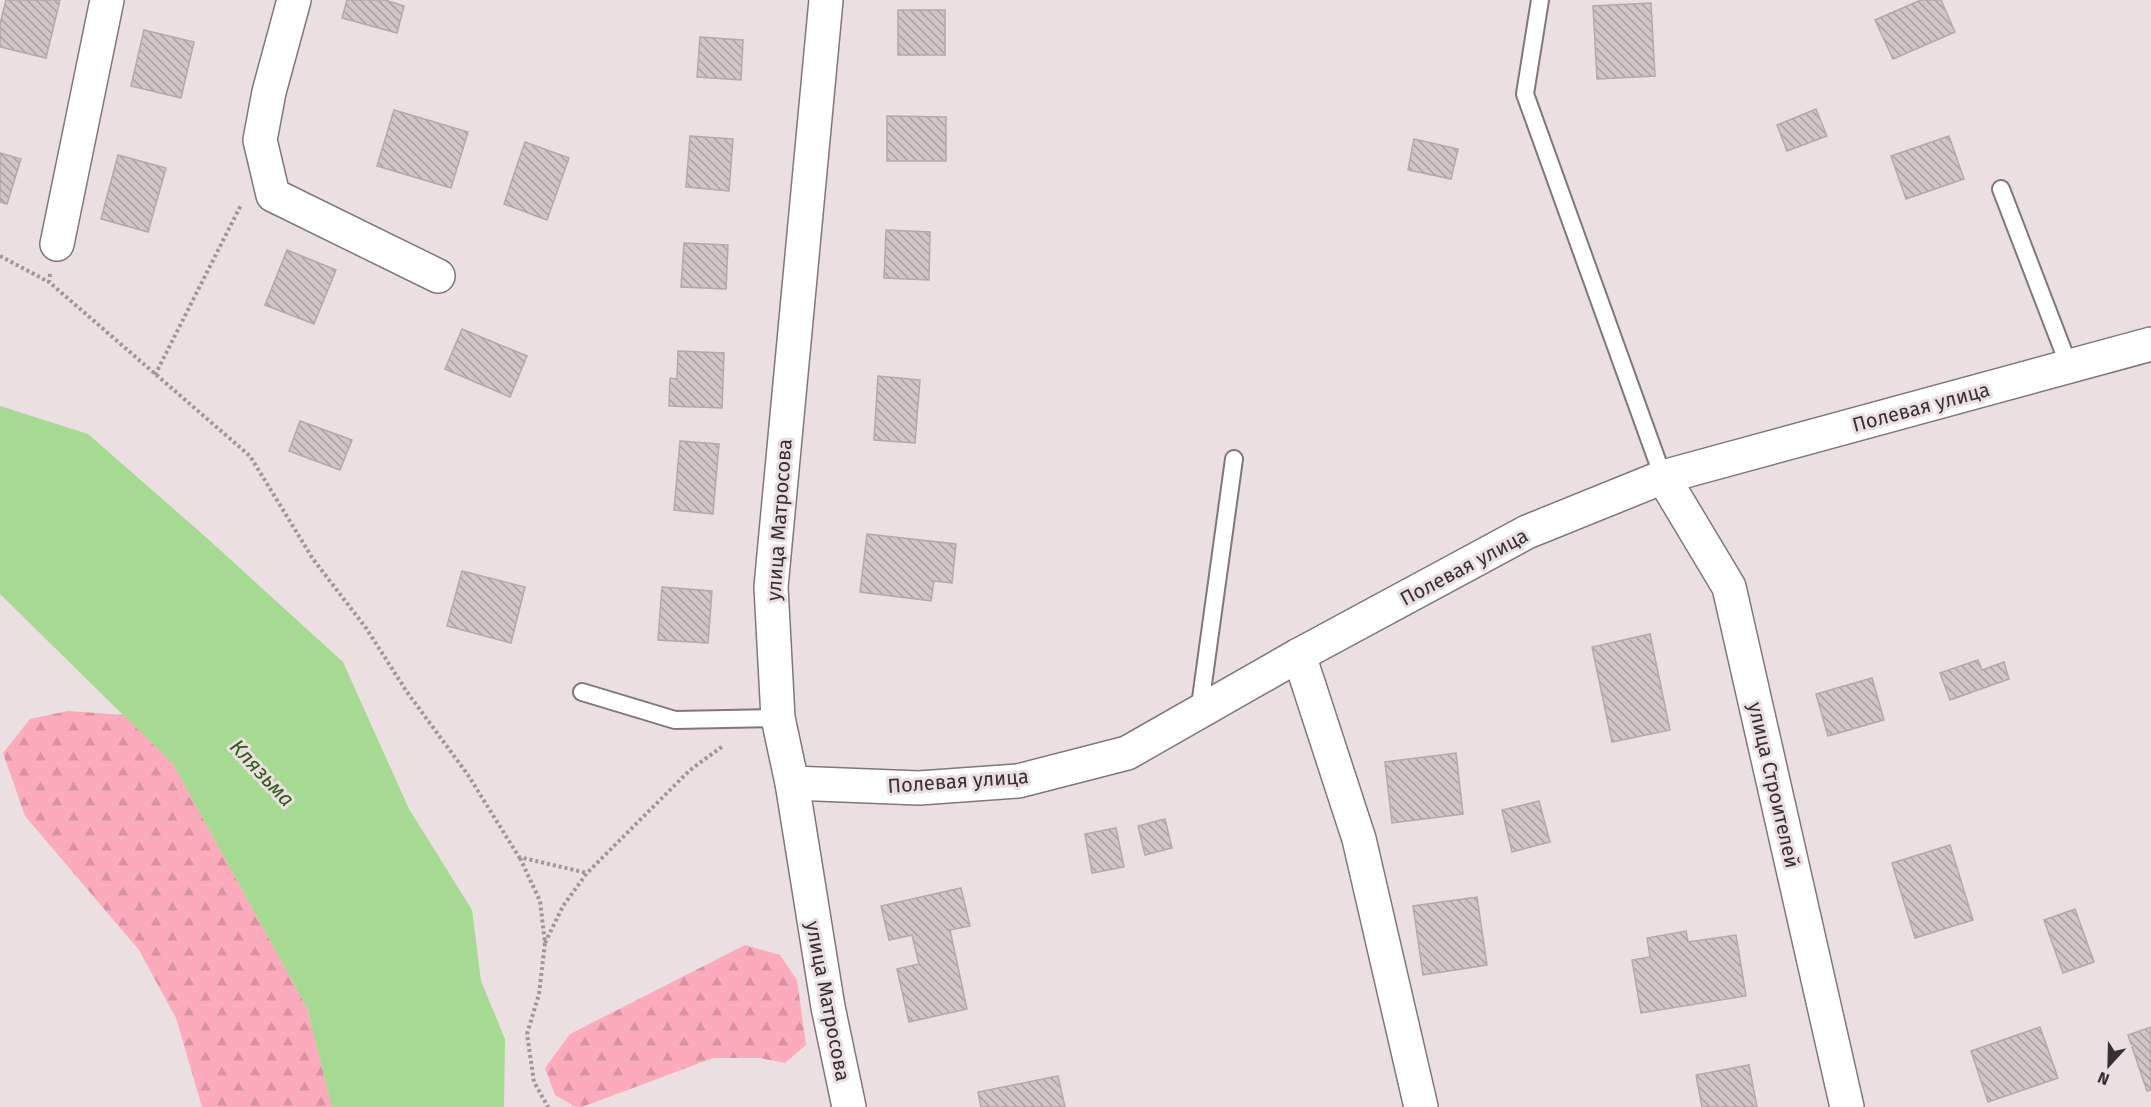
<svg xmlns="http://www.w3.org/2000/svg" width="2151" height="1107" font-family="'Fira Sans',sans-serif">
	<style>
		.forest { fill: url(#forest-firs) }
		.water { fill: #a6d991 }
		.building { fill: url(#building-back-hatch); stroke: #b3a8aa; stroke-width: 1.5 }
		.lines { fill: none; stroke-linecap: round; stroke-linejoin: round }
		.lane-casing { stroke: #817678; stroke-width: 20 }
		.street-casing { stroke: #817678; stroke-width: 36 }
		.path { stroke: #9f9698; stroke-width: 4; stroke-dasharray: 3 3; stroke-linecap: butt }
		.lane { stroke: #fff; stroke-width: 16 }
		.street { stroke: #fff; stroke-width: 33 }
		.labels { text-anchor: middle; stroke-width: 6; stroke-linejoin: round; paint-order: stroke }
		.street-label { font-size: 20px; fill: #353031; stroke: #ebdfe1 }
		.water-label { font-size: 21px; font-style: italic; fill: #2d5c15; stroke: #ebdfe1 }
	</style>
	<defs>
		<pattern id="forest-firs" width="22" height="20" patternUnits="userSpaceOnUse" patternTransform="scale(1.5)"><rect width="22" height="20" fill="#fbabbc"/><path d="M5 1l3.5 6h-7zM16 11l3.5 6h-7z" fill="#d893a2"/></pattern>
		<pattern id="building-back-hatch" width="6" height="6" patternUnits="userSpaceOnUse" patternTransform="scale(1.5)"><rect width="6" height="6" fill="#d0c5c7"/><path d="M-1 5l2 2M0 0l6 6M5-1l2 2" fill="none" stroke="#aaa0a2"/></pattern>
	</defs>
	<rect width="100%" height="100%" fill="#ebdfe1"/>
	<g class="forest">
		<path d="M68,711L124,715L173,764L307,1008L332,1107H202L176,1018L139,950L25,816L3,753L30,719Z"/>
		<path d="M745,945L780,955L797,980L806,1045L785,1063L759,1058H713L582,1107H576L555,1095L545,1068L570,1034Z"/>
	</g>
	<path class="water" d="M0,406L88,434L208,539L343,662L409,809L472,910L481,981L505,1039L504,1107H332L307,1008L173,764L0,594Z"/>
	<g class="building">
		<path d="M6,0H60L46,58L0,47V24Z"/>
		<path d="M347,0H385L404,6L397,33L342,18Z"/>
		<path d="M1921,0H1941L1955,32L1893,59L1875,20Z"/>
		<path d="M1651,3L1655,76L1597,79L1593,6Z"/>
		<rect x="898" y="10" width="47" height="45"/>
		<path d="M144,30L194,42L181,98L131,86Z"/>
		<path d="M700,37L743,40L741,80L697,77Z"/>
		<path d="M1816,109L1827,136L1787,151L1777,125Z"/>
		<path d="M394,110L468,132L451,188L377,166Z"/>
		<path d="M887,116L946,117V161H887Z"/>
		<path d="M690,136L733,139L729,191L686,187Z"/>
		<path d="M1949,136L1964,179L1906,199L1891,156Z"/>
		<path d="M1414,139L1458,149L1451,179L1408,170Z"/>
		<path d="M525,142L569,158L547,220L504,204Z"/>
		<path d="M0,153L21,159L7,204L0,202Z"/>
		<path d="M118,155L166,168L148,232L101,219Z"/>
		<path d="M886,230L930,232L929,280L884,278Z"/>
		<path d="M684,243L728,245L726,289L681,287Z"/>
		<path d="M287,250L336,270L314,324L265,305Z"/>
		<path d="M462,329L527,356L510,397L445,369Z"/>
		<path d="M678,351L724,353L722,408L669,406L670,378L677,379Z"/>
		<path d="M878,376L920,380L915,443L874,440Z"/>
		<path d="M300,421L352,440L340,470L289,451Z"/>
		<path d="M680,441L719,444L713,514L674,510Z"/>
		<path d="M867,534L956,544L952,583L934,581L931,601L860,592Z"/>
		<path d="M462,571L525,587L511,643L447,626Z"/>
		<path d="M662,587L712,591L708,643L658,640Z"/>
		<path d="M1650,634L1670,730L1612,742L1592,647Z"/>
		<path d="M1978,660L1982,670L2004,662L2009,679L1950,700L1940,673Z"/>
		<path d="M1872,678L1884,720L1828,736L1816,694Z"/>
		<path d="M1456,753L1463,814L1392,823L1385,762Z"/>
		<path d="M1539,801L1550,842L1512,852L1502,810Z"/>
		<path d="M1165,819L1172,848L1145,855L1138,826Z"/>
		<path d="M1116,828L1124,867L1092,873L1085,834Z"/>
		<path d="M1950,845L1973,920L1915,938L1892,863Z"/>
		<path d="M961,888L970,926L950,930L967,1009L909,1022L897,969L919,964L912,935L889,940L881,906Z"/>
		<path d="M1477,897L1487,965L1423,975L1413,906Z"/>
		<path d="M2075,909L2094,962L2063,973L2044,920Z"/>
		<path d="M1686,931L1688,942L1736,935L1746,996L1641,1013L1632,960L1650,957L1647,938Z"/>
		<path d="M2040,1027L2058,1078L1988,1102L1971,1051Z"/>
		<path d="M2151,1027V1090L2147,1091L2128,1035Z"/>
		<path d="M1749,1065L1757,1107H1702L1696,1075Z"/>
		<path d="M1058,1076L1065,1107H981L978,1092Z"/>
	</g>
	<g class="lines">
		<g class="lane-casing">
			<g id="lane">
				<path d="M1540,0L1525,94L1663,477"/>
				<path d="M2001,189L2069,366"/>
				<path d="M582,692L675,720L778,718"/>
				<path d="M1199,713L1234,459"/>
			</g>
		</g>
		<g class="street-casing">
			<g id="street">
				<path d="M294,0L269,92L260,140L273,195L438,276"/>
				<path d="M826,0L771,587L778,718L792,783L828,1007L849,1107"/>
				<path d="M57,244L107,0"/>
				<path d="M1663,477L1729,587L1847,1107"/>
				<path d="M1299,655L1359,839L1421,1107"/>
				<path d="M792,783L919,788L1018,781L1127,753L1299,655L1527,532L1663,477L2151,344"/>
			</g>
		</g>
		<g class="path">
			<path d="M0,256L49,282"/>
			<path d="M50,274L49,282L250,456L313,559L366,628L407,692L468,775L519,857L587,873"/>
			<path d="M155,375L241,205"/>
			<path d="M520,858L540,901L545,943L539,994L527,1034L534,1082L548,1107"/>
			<path d="M545,943L563,906L587,873L690,770L723,746"/>
		</g>
		<use href="#lane" class="lane"/>
		<use href="#street" class="street"/>
	</g>
	<g class="labels">
		<g class="street-label">
			<text transform="translate(1921 407) rotate(-15)" y="7">Полевая улица</text>
			<text transform="translate(779 520) rotate(-86)" y="7">улица Матросова</text>
			<text transform="translate(1464 567) rotate(-28)" y="7">Полевая улица</text>
			<text transform="translate(958 781) rotate(-4)" y="7">Полевая улица</text>
			<text transform="translate(1774 785) rotate(77)" y="7">улица Строителей</text>
			<text transform="translate(828 1001) rotate(79)" y="7">улица Матросова</text>
		</g>
		<g class="water-label">
			<text transform="translate(262 773) rotate(47)" y="7">Клязьма</text>
		</g>
	</g>
	<g transform="translate(2109 1065) rotate(202)" stroke="#ebdfe1" stroke-width="4.5" paint-order="stroke">
	<path d="M0-4.5L10 22L0 15L-10 22Z" fill="#353031"/>
	<text y="-9" font-size="16" font-weight="bold" text-anchor="middle" fill="#353031">N</text>
	</g>
</svg>
